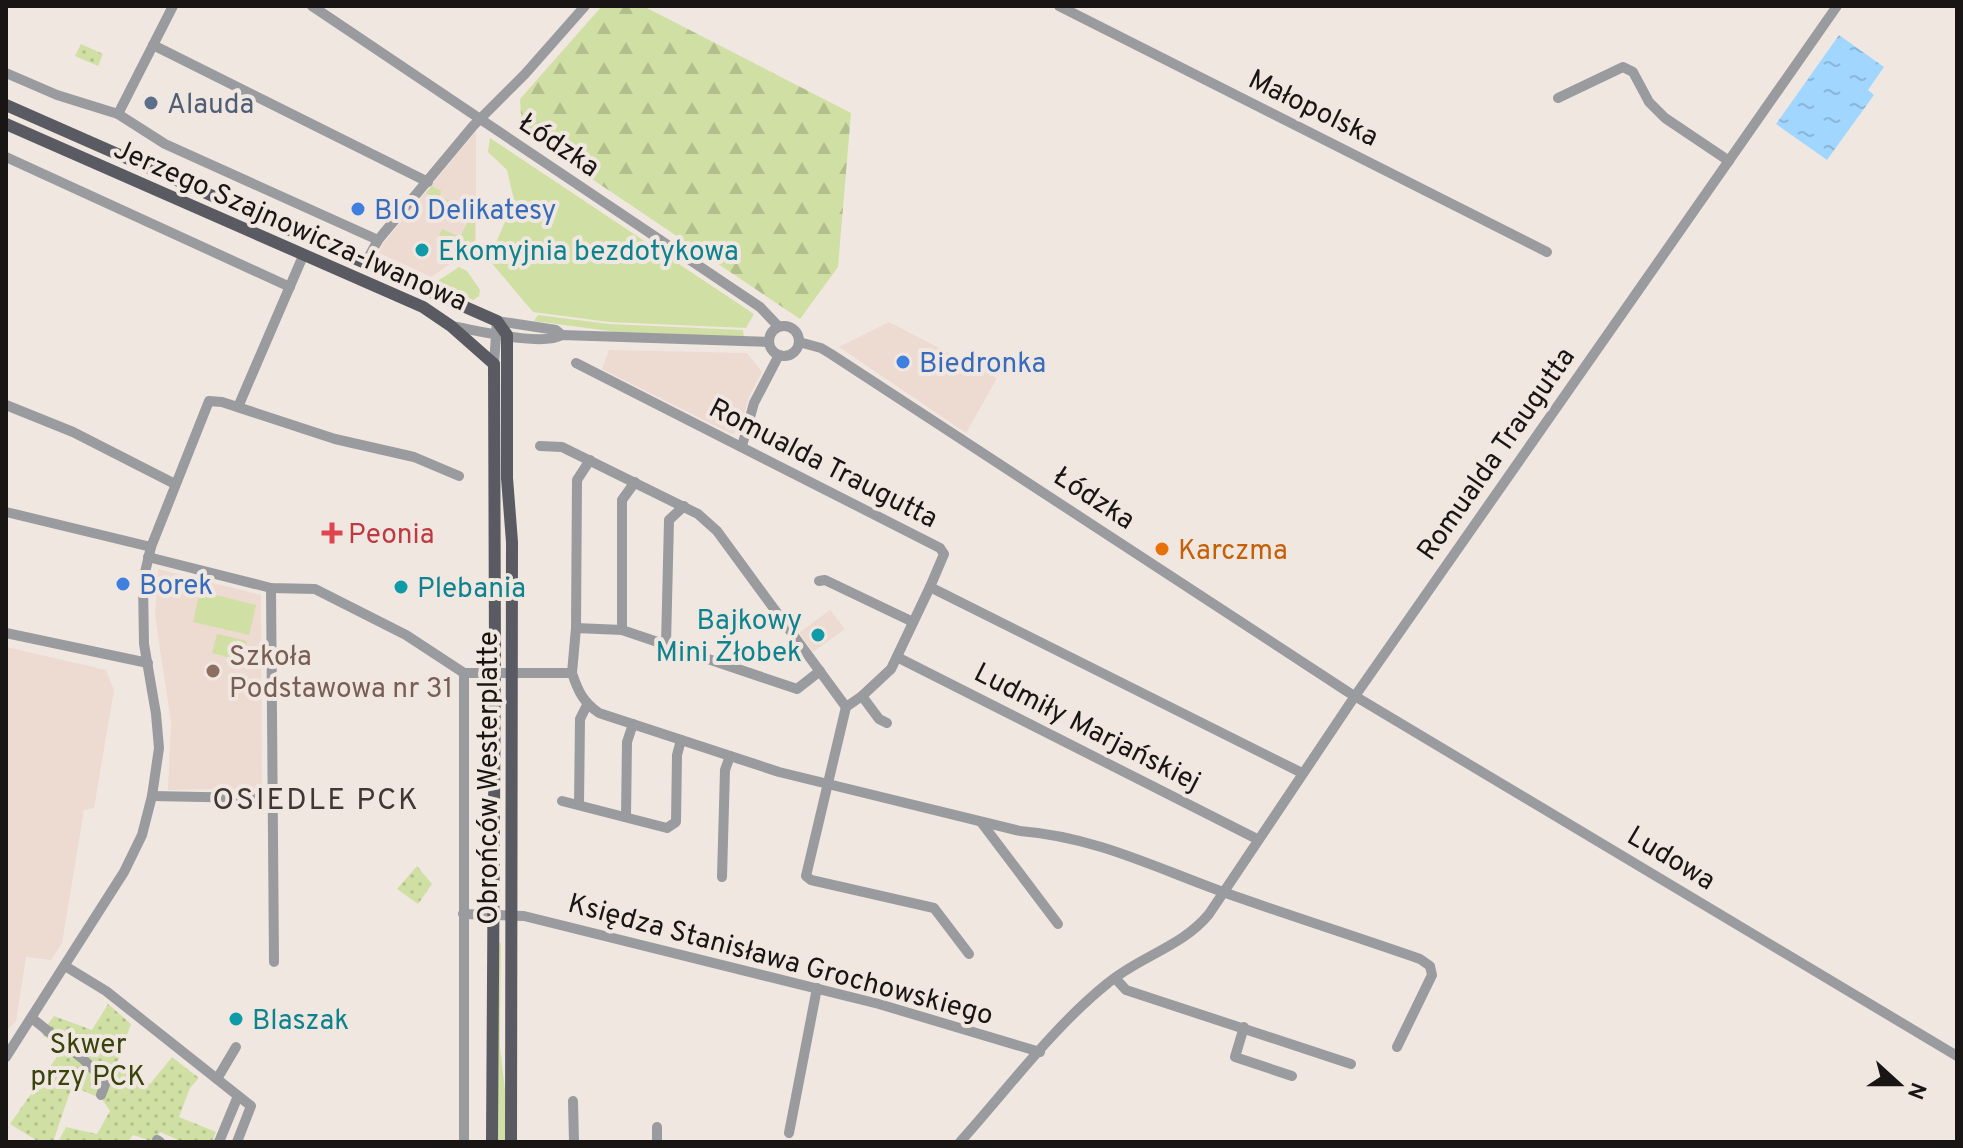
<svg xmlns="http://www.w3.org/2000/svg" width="1963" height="1148" font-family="Overpass,sans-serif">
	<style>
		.built { fill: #eddad1 }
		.grass { fill: #d0e0a4 }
		.forest { fill: url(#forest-firs) }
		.park { fill: url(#park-dots) }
		.water { fill: url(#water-ripples) }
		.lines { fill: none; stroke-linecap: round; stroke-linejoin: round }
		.minor { stroke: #9a9b9f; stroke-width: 10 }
		.major { stroke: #5a5b62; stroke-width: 12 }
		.service-dot { fill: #5c6f8a; stroke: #f1e7e1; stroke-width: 3 }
		.shop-dot { fill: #3f7fe0; stroke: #f1e7e1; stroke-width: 3 }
		.culture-dot { fill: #0f9aa8; stroke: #f1e7e1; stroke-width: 3 }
		.health-dot { fill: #e0444e; stroke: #f1e7e1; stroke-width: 3 }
		.food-dot { fill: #e8710a; stroke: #f1e7e1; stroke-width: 3 }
		.education-dot { fill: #8d6e63; stroke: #f1e7e1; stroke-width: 3 }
		.labels { text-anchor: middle; stroke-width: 8; stroke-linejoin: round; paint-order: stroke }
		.service-label { font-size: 28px; fill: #4e5e75; stroke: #f1e7e1; text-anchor: start }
		.street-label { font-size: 28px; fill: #191514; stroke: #f1e7e1 }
		.shop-label { font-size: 28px; fill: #366cbe; stroke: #f1e7e1; text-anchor: start }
		.culture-label { font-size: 28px; fill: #0d838f; stroke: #f1e7e1; text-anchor: start }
		.health-label { font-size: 28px; fill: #be3a42; stroke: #f1e7e1; text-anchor: start }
		.food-label { font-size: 28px; fill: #c56008; stroke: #f1e7e1; text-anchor: start }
		.education-label { font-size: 28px; fill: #785e54; stroke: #f1e7e1; text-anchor: start }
		.park-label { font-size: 28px; fill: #38440b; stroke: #f1e7e1 }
		.neighbourhood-label { font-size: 30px; letter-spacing: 2px; fill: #3f3733; stroke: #f1e7e1 }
	</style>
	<defs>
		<pattern id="forest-firs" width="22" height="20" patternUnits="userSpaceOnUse" patternTransform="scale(2)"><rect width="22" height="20" fill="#d0e0a4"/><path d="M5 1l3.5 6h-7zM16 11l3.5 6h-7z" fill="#b2bf8c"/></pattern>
		<pattern id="park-dots" width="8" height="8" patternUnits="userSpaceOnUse" patternTransform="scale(2)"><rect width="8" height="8" fill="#d0e0a4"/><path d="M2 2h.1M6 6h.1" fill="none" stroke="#b2bf8c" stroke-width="1.8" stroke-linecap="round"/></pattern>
		<pattern id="water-ripples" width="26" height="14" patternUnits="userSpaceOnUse" patternTransform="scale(2)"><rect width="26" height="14" fill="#a0d6ff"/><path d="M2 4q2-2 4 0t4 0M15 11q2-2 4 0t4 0" fill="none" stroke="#89b7da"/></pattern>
	</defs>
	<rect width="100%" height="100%" fill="#f1e7e1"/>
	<g class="built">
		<path d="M476,131V246L431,277L379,253L382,245Z"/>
		<path d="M889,322L997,378L966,433L839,347Z"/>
		<path d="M609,350L747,353L762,372L749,397L740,430L732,434L602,369Z"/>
		<path d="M158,569L261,595L262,788L168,790L171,722L155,616Z"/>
		<path d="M830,610L845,629L813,652L799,633Z"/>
		<path d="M6,647L106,670L114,690L94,808L84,810L62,943L51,960L26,957L16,1021L6,1031Z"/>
	</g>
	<g class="grass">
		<path d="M490,138L754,314L746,328L609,322L533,312L489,260L514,200L507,170L488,152Z"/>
		<path d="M432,186L441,191L440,196L475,214V245L469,250L439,235L442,229L460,237L470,218L426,193Z"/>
		<path d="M459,267L467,271L480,290L479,296L473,300L436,282Z"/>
		<path d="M538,315L609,324L743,330L744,337L617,332L534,321Z"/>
		<path d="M200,591L256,605L249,635L193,622Z"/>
		<path d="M217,634L247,641L242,661L212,653Z"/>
		<path d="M497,942L501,943L500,1047L505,1090V1142H497Z"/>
	</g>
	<path class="forest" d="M602,6H643L851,113L838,267L800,319L522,132L520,99Z"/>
	<g class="park">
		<path d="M81,44L103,54L98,66L75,56Z"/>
		<path d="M417,866L432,884L418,904L397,889Z"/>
		<path d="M108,1004L131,1024L116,1066L150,1084L172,1057L199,1078L190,1088L179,1117L216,1132L212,1142H183L160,1132L154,1142L133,1135L128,1142H58L66,1127L97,1134L110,1111L102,1099L72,1086L53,1142H39L10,1124L61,1051L41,1033L54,1016L92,1030Z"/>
	</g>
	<path class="water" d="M1839,35L1884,67L1868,90L1874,95L1827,160L1776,124Z"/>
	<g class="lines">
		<g class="minor">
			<path d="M312,6L760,307L778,326"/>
			<path d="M1059,6L1547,252"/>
			<path d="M153,45L428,182"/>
			<path d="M6,73L57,95L118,114L165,144L378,240"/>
			<path d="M1558,98L1623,67L1633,72L1649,102L1665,118L1729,161"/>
			<path d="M118,114L173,6"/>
			<path d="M6,157L290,287"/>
			<path d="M365,264L378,240L473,126L525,74L585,6"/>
			<circle cx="784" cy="341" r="15"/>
			<path d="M451,326C476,330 542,347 562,335L768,342"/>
			<path d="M799,342L821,348L831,354L1348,692L1957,1056"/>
			<path d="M576,363L940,548L944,554L930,587L1302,773"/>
			<path d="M494,364L497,321L556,330L562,335"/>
			<path d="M6,405L73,432L175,484"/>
			<path d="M238,407L303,256"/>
			<path d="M540,446L562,447L698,514L717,531L846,707"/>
			<path d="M742,446L754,403L779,355"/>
			<path d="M6,512L151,547"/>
			<path d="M148,557L271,588L315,589L406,635L464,673"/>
			<path d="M819,581L825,580L913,622"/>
			<path d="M930,587L891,669L862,696L846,707L806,876L811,880L934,908L969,954"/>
			<path d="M271,588L274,962"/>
			<path d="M576,628L577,480L590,460"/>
			<path d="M622,630V500L635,482"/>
			<path d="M6,633L148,663"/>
			<path d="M666,644L669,520L684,506"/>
			<path d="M897,657L1257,839"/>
			<path d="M572,673L576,628L622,630L797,689L820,671"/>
			<path d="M862,696L879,719L887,723"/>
			<path d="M152,796L253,798"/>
			<path d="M562,801L667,828L676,822L677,755L681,740"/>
			<path d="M579,805L580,719L587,705"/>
			<path d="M626,817L627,742L633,724"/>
			<path d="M981,822L1058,924"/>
			<path d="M722,877L725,770L730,756"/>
			<path d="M463,914L524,916L879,1004L1040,1052"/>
			<path d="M65,966L106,991L251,1106L237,1142"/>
			<path d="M1115,978L1126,990L1351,1064"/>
			<path d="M33,1019L83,1059L106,1082L101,1095"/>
			<path d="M1244,1027L1235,1057L1292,1076"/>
			<path d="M6,1057L124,872L142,835L152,796L159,748L156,714L144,644L143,581L151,547L209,401L222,402L335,439L414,457L459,476"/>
			<path d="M217,1079L236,1047"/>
			<path d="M573,1101L574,1142"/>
			<path d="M657,1127V1142"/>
			<path d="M789,1133L817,988"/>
			<path d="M157,1140L160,1142"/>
			<path d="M219,1142L238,1096"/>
			<path d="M464,1142V673H572C578,691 583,702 599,713L779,772L1020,831C1095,837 1154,867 1223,892C1288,915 1354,936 1420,959L1430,966L1432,975L1397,1047"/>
			<path d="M960,1142C1007,1090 1053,1027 1108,983C1140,956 1182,947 1209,914L1355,696L1837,6"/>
		</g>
		<g class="major">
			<path d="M6,105L497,321L507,335V478L512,542L511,1142"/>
			<path d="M6,124L423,307L451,326L494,364L495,655L492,1142"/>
		</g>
	</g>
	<circle class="service-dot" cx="151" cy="103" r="8"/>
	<g class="shop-dot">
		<circle cx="358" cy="209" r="8"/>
		<circle cx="903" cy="362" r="8"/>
		<circle cx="123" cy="584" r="8"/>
	</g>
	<g class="culture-dot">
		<circle cx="422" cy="250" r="8"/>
		<circle cx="401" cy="587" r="8"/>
		<circle cx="818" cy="635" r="8"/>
		<circle cx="236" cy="1019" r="8"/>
	</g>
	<path class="health-dot" d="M328 521h8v8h8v8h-8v8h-8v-8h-8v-8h8z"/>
	<circle class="food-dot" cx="1162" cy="549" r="8"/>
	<circle class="education-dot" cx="213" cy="671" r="8"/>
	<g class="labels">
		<g class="service-label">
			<text x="167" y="113">Alauda</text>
		</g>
		<g class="street-label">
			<text transform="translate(1314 107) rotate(26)" y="10">Małopolska</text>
			<text transform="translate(560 144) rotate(34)" y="10">Łódzka</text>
			<text transform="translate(291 224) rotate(24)" y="10">Jerzego Szajnowicza-Iwanowa</text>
			<text transform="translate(1495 453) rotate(-55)" y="10">Romualda Traugutta</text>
			<text transform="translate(824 462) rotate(27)" y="10">Romualda Traugutta</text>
			<text transform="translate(1095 497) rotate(33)" y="10">Łódzka</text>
			<text transform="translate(1088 726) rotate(27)" y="10">Ludmiły Marjańskiej</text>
			<text transform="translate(487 778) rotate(-90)" y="10">Obrońców Westerplatte</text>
			<text transform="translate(1672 857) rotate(31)" y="10">Ludowa</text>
			<text transform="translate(781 958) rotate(15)" y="10">Księdza Stanisława Grochowskiego</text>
		</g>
		<g class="shop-label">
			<text x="374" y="219">BIO Delikatesy</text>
			<text x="919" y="372">Biedronka</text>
			<text x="139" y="594">Borek</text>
		</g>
		<g class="culture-label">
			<text x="438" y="260">Ekomyjnia bezdotykowa</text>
			<text x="417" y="597">Plebania</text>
			<text x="802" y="629" text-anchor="end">Bajkowy<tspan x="802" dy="32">Mini Żłobek</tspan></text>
			<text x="252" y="1029">Blaszak</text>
		</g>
		<g class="health-label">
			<text x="348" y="543">Peonia</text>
		</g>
		<g class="food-label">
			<text x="1178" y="559">Karczma</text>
		</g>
		<g class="education-label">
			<text x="229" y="665">Szkoła<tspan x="229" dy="32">Podstawowa nr 31</tspan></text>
		</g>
		<g class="park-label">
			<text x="88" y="1053">Skwer<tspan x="88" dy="32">przy PCK</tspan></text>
		</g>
		<g class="neighbourhood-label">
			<text x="316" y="809">OSIEDLE PCK</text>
		</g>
	</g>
	<rect width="1963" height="1148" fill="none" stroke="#191514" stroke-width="16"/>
	<g transform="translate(1899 1084) rotate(111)" stroke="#f1e7e1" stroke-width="6" paint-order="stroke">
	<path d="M0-6L14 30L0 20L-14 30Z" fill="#191514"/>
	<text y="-12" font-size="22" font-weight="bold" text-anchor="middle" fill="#191514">N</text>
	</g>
</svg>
